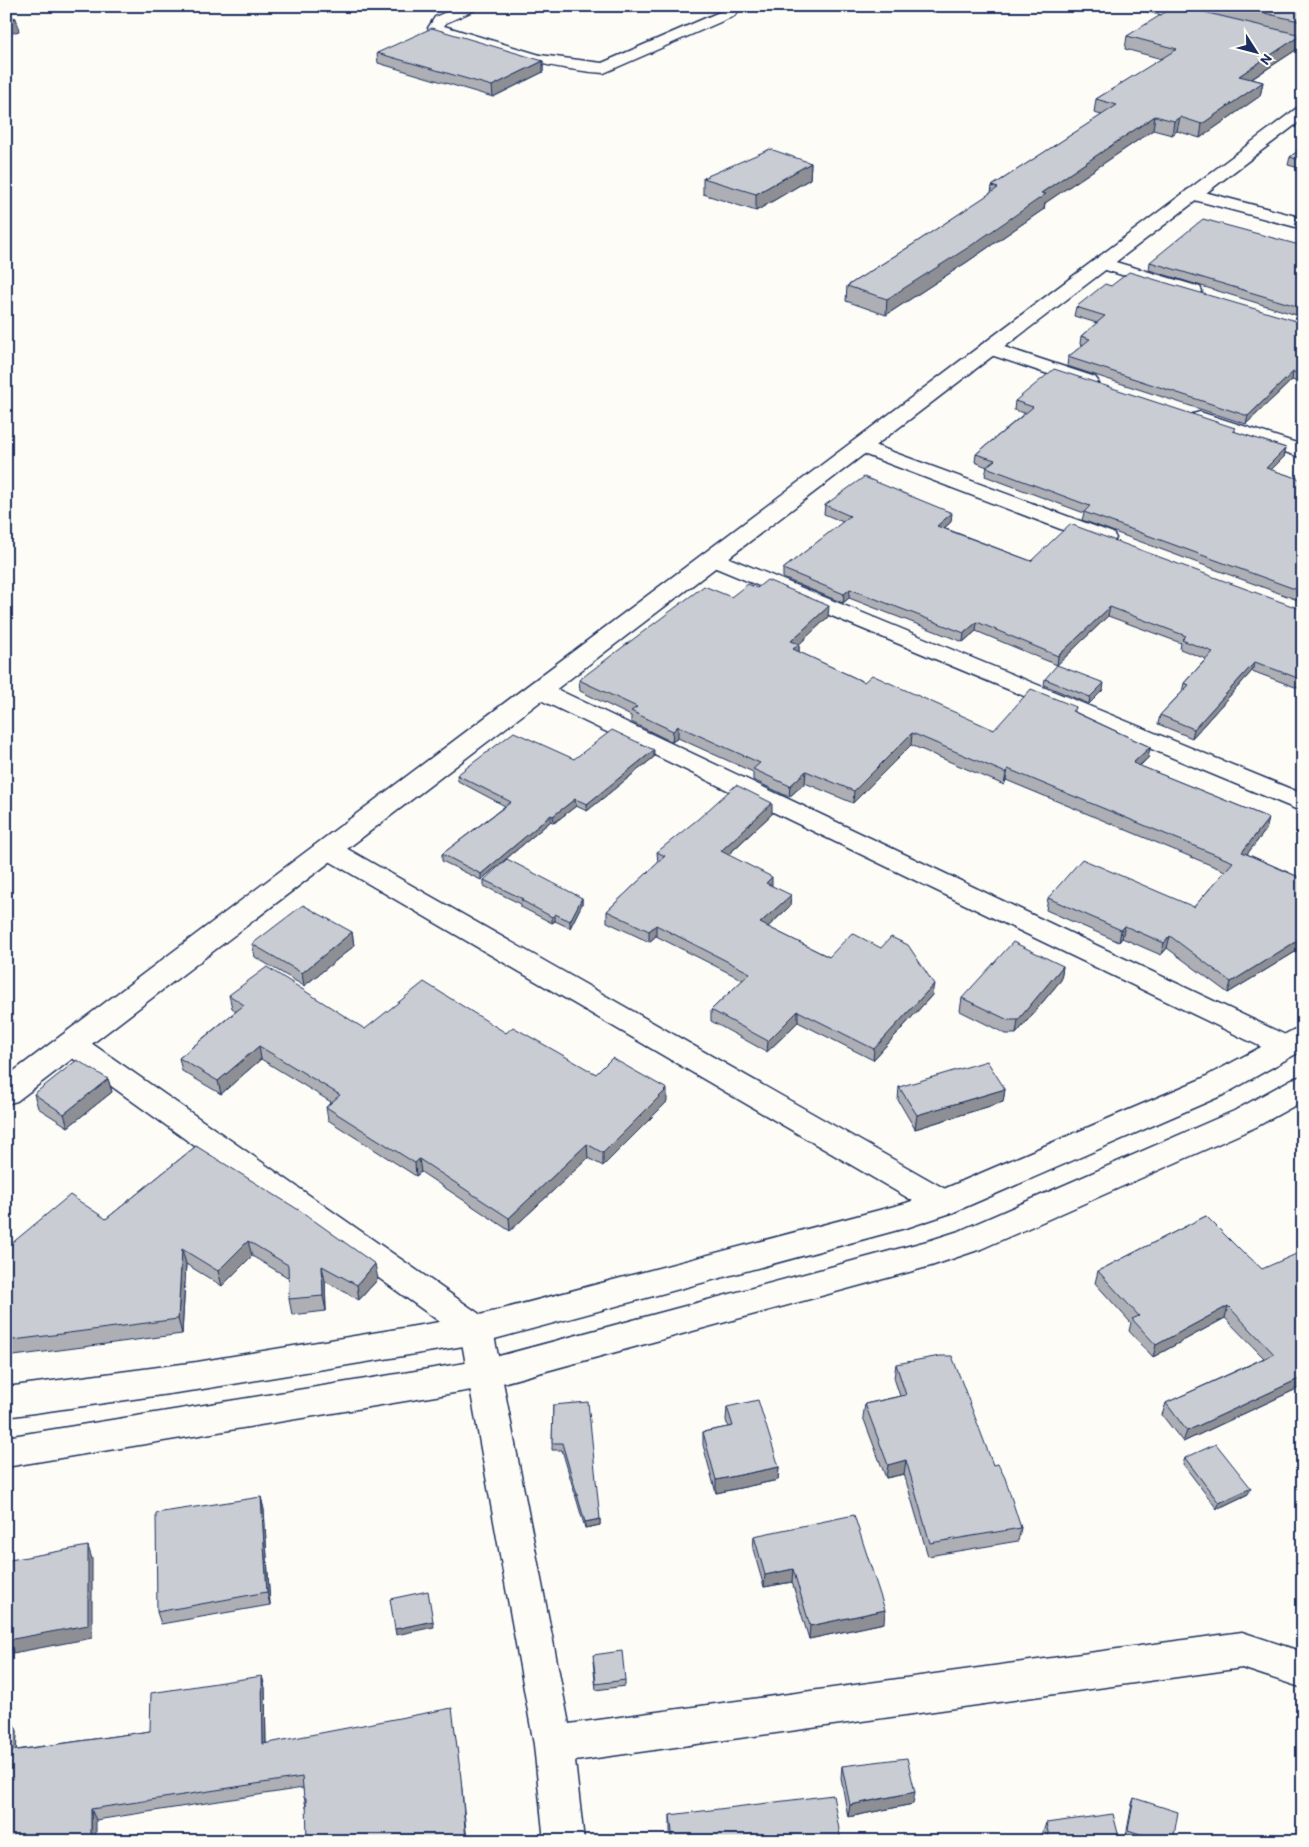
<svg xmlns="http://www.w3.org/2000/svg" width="1309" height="1847" font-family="Itim,sans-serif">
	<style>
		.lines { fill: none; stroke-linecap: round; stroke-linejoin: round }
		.minor-casing { stroke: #1b2f5e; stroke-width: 3 }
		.tertiary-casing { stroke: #1b2f5e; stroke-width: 3 }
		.primary-casing { stroke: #1b2f5e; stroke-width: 3 }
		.minor { fill: #fdfcf7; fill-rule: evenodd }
		.tertiary { fill: #fdfcf7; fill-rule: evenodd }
		.primary { fill: #fdfcf7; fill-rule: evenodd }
		.wall { fill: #adafb5; stroke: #1b2f5e }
		.shaded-wall { fill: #8d8f94; stroke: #1b2f5e }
		.building { fill: #c9ccd3; stroke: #1b2f5e }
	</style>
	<rect width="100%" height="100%" fill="#fdfcf7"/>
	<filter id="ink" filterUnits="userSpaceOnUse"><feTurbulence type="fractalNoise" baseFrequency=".02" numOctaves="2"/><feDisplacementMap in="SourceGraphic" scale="10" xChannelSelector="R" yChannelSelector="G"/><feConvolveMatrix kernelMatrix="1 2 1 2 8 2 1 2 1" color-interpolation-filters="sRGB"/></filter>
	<g filter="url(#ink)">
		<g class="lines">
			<g class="minor-casing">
				<g id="minor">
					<path d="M459,6H479L477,9L446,23L444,26L540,55L602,63L724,10L727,6H742L734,16L604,73C543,69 487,49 430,31L428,28L435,17Z"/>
					<path d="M1138,6H1164L1206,17L1208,20L1206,23L1201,24L1140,9Z"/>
					<path d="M1193,189L1303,218V229L1187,198L1184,194L1187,190Z"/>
					<path d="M1102,258L1200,287L1202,291L1200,295L1193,297L1096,267L1093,263L1096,259Z"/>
					<path d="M989,342L1095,377L1098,381L1095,385L1088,387L1081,385L982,352L979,348L982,344Z"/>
					<path d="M1200,412L1303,445V458L1193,422L1190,418L1193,414Z"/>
					<path d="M860,440L1113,533L1116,538L1113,543L1105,545L1097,543L853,450L850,446L853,442Z"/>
					<path d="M712,551L1303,794V812L704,563L701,558L704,553Z"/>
					<path d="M539,683L548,685L1296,1040L1301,1047L1296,1054L1286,1058L1276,1054L530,695L527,690L530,685Z"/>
					<path d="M328,840L337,843L954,1194L959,1203L954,1212L943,1215L932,1212L319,855L315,849L319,843Z"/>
					<path d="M71,1032L81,1036L488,1320L493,1330L569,1724L1242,1632L1303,1652V1688L1242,1668L575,1761L584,1841H544L534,1745L461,1337L61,1050L56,1043L61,1036Z"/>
				</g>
			</g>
			<g class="tertiary-casing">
				<path id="tertiary" d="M1303,106V119L17,1101L6,1104V1077L1297,108Z"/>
			</g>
			<g class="primary-casing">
				<g id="primary">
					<path d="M1303,1027V1050L1223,1095L954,1212L909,1227L476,1344L197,1390L6,1417V1387L197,1362L476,1316L906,1203L932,1194L1201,1079L1293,1030Z"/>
					<path d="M1303,1076V1101L1256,1127L981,1249L931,1266L484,1388L6,1467V1437L484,1360L931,1240L959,1231L1234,1111L1292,1079Z"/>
				</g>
			</g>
			<use href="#minor" class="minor"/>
			<use href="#tertiary" class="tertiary"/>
			<use href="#primary" class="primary"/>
		</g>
		<g class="wall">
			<path d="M1189,6H1303V36H1301L1299,48L1252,79L1263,82L1260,96L1200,138L1177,131L1172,135L1153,130L1045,203L1044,209L967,262L886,315L846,301L847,286L912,245L991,193L992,186L1102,115L1094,113L1096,99L1162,59L1125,49L1127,36L1188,9Z"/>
			<path d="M377,53L543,61V72L493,97L378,63Z"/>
			<path d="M1303,147V169L1288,165L1290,157Z"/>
			<path d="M811,163L810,179L756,211L703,194V178Z"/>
			<path d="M1303,246V317L1149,270L1150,262Z"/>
			<path d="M1111,286L1303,323V384L1292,380L1246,424L1067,366L1068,357L1083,345L1080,344L1081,336L1097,323L1074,316L1076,307Z"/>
			<path d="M1015,401L1235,428V432L1286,448L1284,457L1271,470L1303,480V602L1082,520L1084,513L985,476L987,467L975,462L976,454L1025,413L1014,410Z"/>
			<path d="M825,505L951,522L944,528L1031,561L1303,610V690L1252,671L1192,738L1158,724L1160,715L1182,692L1184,683L1206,659L1180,649L1181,643L1108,616L1057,665L976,631L963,642L849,598L843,603L783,578V569L843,522L824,514Z"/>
			<path d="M731,597L828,617L799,644V652L864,682L994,730L1076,707L1075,712L1150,747L1148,758L1140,766L1269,818L1266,830L1247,854L1303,879V950L1300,949L1228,993L1167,948L1161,955L1122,938L1119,942L1046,910L1048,898L1194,907L1225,871L1006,780L1004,785L911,745L853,803L805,783L789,797L753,780V772L678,738L672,742L631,722V716L580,691L579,680Z"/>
			<path d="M1045,679L1103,690L1089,704L1044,685Z"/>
			<path d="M654,757L587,811L576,806L554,823L551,821L481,880L442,861V854L505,806L458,781L457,775L574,759Z"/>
			<path d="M772,814L728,855L772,886L790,906L768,927L829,957L932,995L873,1060L798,1022L767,1052L711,1021V1010L743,980L656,936L649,942L607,922V911L658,863L657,852Z"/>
			<path d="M484,880L582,898V904L570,928L555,921L552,923L521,907V904L484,886Z"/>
			<path d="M352,932L354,946L304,986L255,957L252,944Z"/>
			<path d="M1063,966L1061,980L1016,1034H1006L960,1011L962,998Z"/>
			<path d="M229,995L365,1029L506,1033L596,1074L667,1102L603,1166L588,1158L510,1231L421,1172L416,1176L328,1120L326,1107L331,1102L261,1059L221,1094L182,1071L179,1058L236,1011L232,1008Z"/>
			<path d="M108,1079L112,1092L68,1127L38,1108L34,1094Z"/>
			<path d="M899,1087L1005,1089L1003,1102L915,1129L898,1100Z"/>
			<path d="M196,1146L378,1279L359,1300L325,1281L326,1311L292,1315L289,1299V1278L252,1256L222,1286L186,1264L182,1334L6,1357V1240L11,1244L106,1219Z"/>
			<path d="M1206,1216L1303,1386L1183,1442L1162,1415L1166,1403L1264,1358L1225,1318L1153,1357L1129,1331L1131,1323L1095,1283L1098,1271Z"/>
			<path d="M896,1364L993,1465L1021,1528L1018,1541L928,1556L904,1474L886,1478L863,1417L865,1404L900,1396L894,1378Z"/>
			<path d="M553,1405L600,1519V1525L585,1528L562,1450H552Z"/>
			<path d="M727,1407L779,1467L778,1480L716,1493L703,1445V1432L728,1427L726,1420Z"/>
			<path d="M1185,1458L1248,1494L1217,1509L1183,1464Z"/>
			<path d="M261,1497L264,1510L270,1605L161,1624L157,1612Z"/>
			<path d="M754,1536L884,1623L809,1639L792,1582L764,1587L753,1549Z"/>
			<path d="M593,1661L625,1680V1686L596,1690Z"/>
			<path d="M262,1676L265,1688L266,1743L462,1790L306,1808L303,1788L96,1820L6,1841L12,1720L17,1731L16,1750L150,1731Z"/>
			<path d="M842,1766L913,1804L848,1817L841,1778Z"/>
			<path d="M1134,1798L1173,1841H1141L1126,1836L1132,1804Z"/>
			<path d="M670,1815L841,1841H671L670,1831Z"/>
			<path d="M1046,1823L1120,1841H1044L1042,1835Z"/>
		</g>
		<g class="shaded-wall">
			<path d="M16,18L19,31L6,35V22Z"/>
			<path d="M1301,35L1299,48L1236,89L1239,76Z"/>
			<path d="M543,61V72L493,97L492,86Z"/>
			<path d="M1263,82L1260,96L1200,138L1202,124Z"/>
			<path d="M1155,116L1153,130L1045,203L1044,209L967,262L886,315L887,299L1041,193Z"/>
			<path d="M1180,117L1177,131L1172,135L1174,121Z"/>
			<path d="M811,163L810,179L756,211V194Z"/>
			<path d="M1293,372L1292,380L1246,424L1248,416Z"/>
			<path d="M1286,448L1284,457L1264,477L1266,468Z"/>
			<path d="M952,513L951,522L936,535L937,526Z"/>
			<path d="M850,589L849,598L843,603L844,594Z"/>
			<path d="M829,606L828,617L791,652V641Z"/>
			<path d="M1110,607L1108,616L1057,665L1058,656Z"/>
			<path d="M977,622L976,631L963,642L964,633Z"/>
			<path d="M799,644V655L793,649Z"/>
			<path d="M1255,662L1252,671L1192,738L1194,729Z"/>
			<path d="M1104,683L1103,690L1089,704L1090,697Z"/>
			<path d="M678,726V738L672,742L673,731Z"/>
			<path d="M912,733L911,745L853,803L854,791Z"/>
			<path d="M1150,747L1148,758L1130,774L1133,763Z"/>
			<path d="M654,750V757L587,811V804Z"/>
			<path d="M1008,769L1006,780L1004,785L1006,773Z"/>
			<path d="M806,771L805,783L789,797L790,786Z"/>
			<path d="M575,799L576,806L554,823L553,816Z"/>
			<path d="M772,803V814L720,862L721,851Z"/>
			<path d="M551,815V821L481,880V874Z"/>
			<path d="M1269,818L1266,830L1239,864L1242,852Z"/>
			<path d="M772,877V888L766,883Z"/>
			<path d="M791,895L790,906L760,934V923Z"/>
			<path d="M582,898V904L570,928V921Z"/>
			<path d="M555,914V921L552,923V917Z"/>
			<path d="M656,925V936L649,942V931Z"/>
			<path d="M1125,926L1122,938L1119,942L1121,930Z"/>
			<path d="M352,932L354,946L304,986L302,973Z"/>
			<path d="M1170,936L1167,948L1161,955L1164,943Z"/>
			<path d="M1303,937L1300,949L1228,993L1231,982Z"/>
			<path d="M1063,966L1061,980L1016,1034L1018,1020Z"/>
			<path d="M934,984L932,995L873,1060L874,1049Z"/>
			<path d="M798,1011V1022L767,1052L768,1041Z"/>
			<path d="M259,1046L261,1059L221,1094L218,1081Z"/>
			<path d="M108,1079L112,1092L68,1127L64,1114Z"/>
			<path d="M667,1089V1102L603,1166V1153Z"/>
			<path d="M1005,1089L1003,1102L915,1129L917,1115Z"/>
			<path d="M587,1144L588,1158L510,1231L509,1218Z"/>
			<path d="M419,1159L421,1172L416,1176L415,1163Z"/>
			<path d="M248,1241L252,1256L222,1286L218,1271Z"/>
			<path d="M182,1249L186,1264L182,1334L178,1319Z"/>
			<path d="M375,1264L378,1279L359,1300L357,1285Z"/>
			<path d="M322,1266L325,1281L326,1311L323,1296Z"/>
			<path d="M1228,1306L1225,1318L1153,1357L1156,1345Z"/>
			<path d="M1303,1377V1386L1183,1442L1187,1431Z"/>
			<path d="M906,1460L904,1474L886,1478L888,1465Z"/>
			<path d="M779,1467L778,1480L716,1493V1480Z"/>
			<path d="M1251,1488L1248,1494L1217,1509L1219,1503Z"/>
			<path d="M261,1497L264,1510L270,1605L267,1592Z"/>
			<path d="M600,1519V1525L585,1528V1522Z"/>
			<path d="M88,1546L92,1559V1638L13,1653L8,1640Z"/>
			<path d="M793,1569L792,1582L764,1587L765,1575Z"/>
			<path d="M885,1610L884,1623L809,1639L810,1626Z"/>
			<path d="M433,1621L434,1627L396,1635L395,1629Z"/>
			<path d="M262,1676L265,1688L266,1755L263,1744Z"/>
			<path d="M453,1719L462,1790L467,1841H466Z"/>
			<path d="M12,1720L17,1731L16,1763L11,1751Z"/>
			<path d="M915,1792L913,1804L848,1817L850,1805Z"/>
			<path d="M91,1809L96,1820V1841H91Z"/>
		</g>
		<g class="building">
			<path d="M1175,6H1178L1301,35L1239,76L1263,82L1202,124L1180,117L1174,121L1155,116L1041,193L1046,194L969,247L887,299L847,286L912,245L998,188L992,186L1117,105L1096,99L1177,49L1127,36Z"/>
			<path d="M1234,6H1303V22Z"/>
			<path d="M6,15L16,18L6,22Z"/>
			<path d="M432,28L543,61L492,86L377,53Z"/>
			<path d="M1303,147V161L1290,157Z"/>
			<path d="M770,149L811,163L756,194L703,178Z"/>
			<path d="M1203,219L1303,246V308L1150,262Z"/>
			<path d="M1129,272L1303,323V375L1293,372L1248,416L1068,357L1090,339L1081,336L1105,316L1076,307L1105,284L1111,286Z"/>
			<path d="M1054,369L1235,428L1233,431L1286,448L1266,468L1303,480V592L1084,512L1090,506L986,467L995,460L976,454L1033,407L1015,401Z"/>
			<path d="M864,477L952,513L937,526L1031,561L1070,524L1303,610V680L1255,662L1194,729L1160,715L1189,685L1184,683L1213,652L1182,640L1186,636L1110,607L1058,656L977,622L964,633L850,589L844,594L783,569L850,516L825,505Z"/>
			<path d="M767,580L829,606L791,641L799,644L793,649L864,682L872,675L994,730L1031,689L1076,707L1072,711L1150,747L1133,763L1269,818L1242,852L1303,879V937L1231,982L1170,936L1164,943L1125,926L1121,930L1048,898L1082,859L1194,907L1233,862L1008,769L1006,773L912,733L854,791L806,771L790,786L753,769L760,763L678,726L673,731L631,711L637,707L579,680L704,586L731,597L748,584L757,588Z"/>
			<path d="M1057,665L1104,683L1090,697L1045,679Z"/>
			<path d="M612,730L654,750L587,804L575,799L553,816L551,815L481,874L442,854L511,802L457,775L514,732L574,759Z"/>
			<path d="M736,785L772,803L721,851L772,877L766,883L791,895L760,923L829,957L852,933L881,948L891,937L908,945L934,984L874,1049L798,1011L768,1041L711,1010L750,973L656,925L649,931L607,911L665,856L657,852L698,819Z"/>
			<path d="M507,859L582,898L570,921L555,914L552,917L521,900L523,899L484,880Z"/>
			<path d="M303,905L352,932L302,973L252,944Z"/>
			<path d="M1013,942L1063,966L1018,1020H1008L962,998Z"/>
			<path d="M267,967L365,1029L424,982L506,1033L513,1027L596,1074L612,1058L667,1089L603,1153L587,1144L509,1218L419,1159L415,1163L326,1107L340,1095L259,1046L218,1081L179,1058L244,1005L229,995Z"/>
			<path d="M77,1060L108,1079L64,1114L34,1094Z"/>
			<path d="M987,1061L1005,1089L917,1115L899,1087Z"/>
			<path d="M196,1146L302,1212L375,1264L357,1285L322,1266L323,1296L289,1299L288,1265L248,1241L218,1271L182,1249L178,1319L6,1341V1240L11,1244L70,1195L106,1219Z"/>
			<path d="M1206,1216L1244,1254H1246L1262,1269L1303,1251V1377L1187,1431L1166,1403L1274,1354L1228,1306L1156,1345L1132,1319L1139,1316L1098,1271Z"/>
			<path d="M940,1356H952L993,1465L998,1464L1005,1478L1021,1528L930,1543L906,1460L888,1465L865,1404L906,1395L896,1364Z"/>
			<path d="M758,1400L779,1467L716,1480L703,1432L733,1426L727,1407Z"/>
			<path d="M588,1402L600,1519L585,1522L562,1443H552L553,1405Z"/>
			<path d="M1216,1444L1251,1488L1219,1503L1185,1458Z"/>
			<path d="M261,1497L267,1592L157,1612L156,1513Z"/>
			<path d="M854,1515L885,1610L810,1626L793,1569L765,1575L754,1536Z"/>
			<path d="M88,1546V1625L8,1640L10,1560Z"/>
			<path d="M428,1591L433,1621L395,1629L390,1599Z"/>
			<path d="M622,1651L625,1680L596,1684L593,1655Z"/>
			<path d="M262,1676L263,1744L452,1708L461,1778L466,1841H307L306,1798H304L302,1777L91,1809V1841H6V1721L12,1720L11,1751L150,1731L151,1693Z"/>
			<path d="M907,1758L915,1792L850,1805L842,1766Z"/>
			<path d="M833,1795L841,1841H673L670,1815Z"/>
			<path d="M1134,1798L1178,1812L1173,1841H1161L1128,1830Z"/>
			<path d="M1113,1814L1120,1841H1050L1046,1823Z"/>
			<path d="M927,1835L928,1841H883Z"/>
		</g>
	</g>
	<rect width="1309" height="1847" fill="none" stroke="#fdfcf7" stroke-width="25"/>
	<rect x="12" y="12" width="1284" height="1822" fill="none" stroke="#1b2f5e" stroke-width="2" filter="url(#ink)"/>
	<g transform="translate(1256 52) rotate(126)" stroke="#fdfcf7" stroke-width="4" paint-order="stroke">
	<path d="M0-4L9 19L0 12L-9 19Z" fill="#1b2f5e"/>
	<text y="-8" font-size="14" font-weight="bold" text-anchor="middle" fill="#1b2f5e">N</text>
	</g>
</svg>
